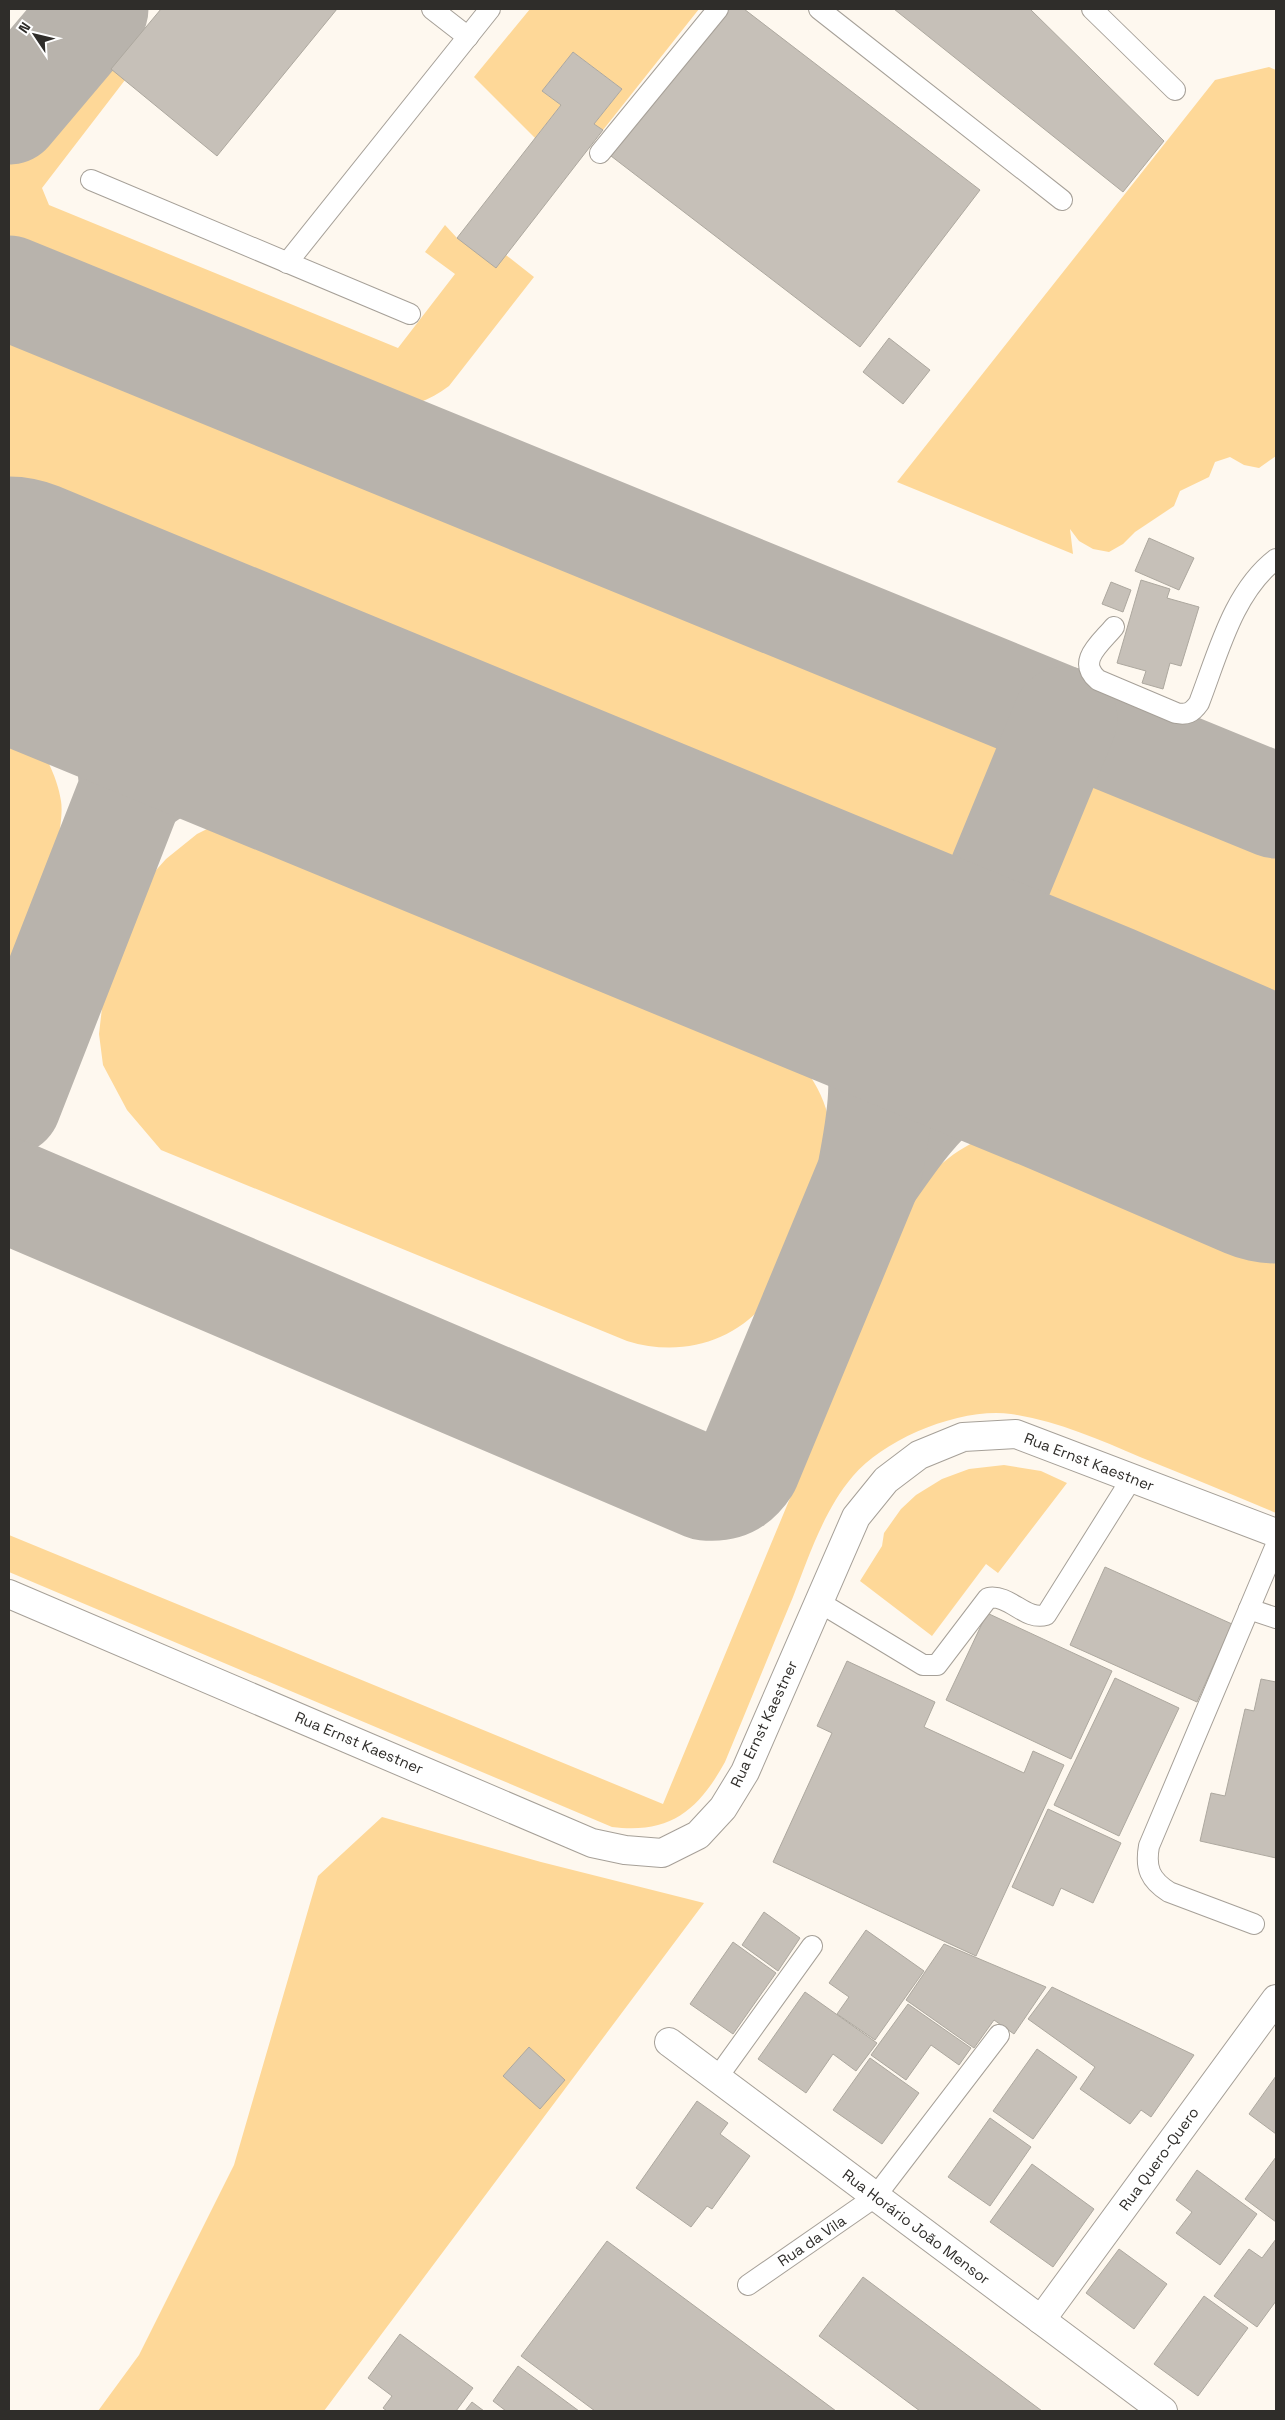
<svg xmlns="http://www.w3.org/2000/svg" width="1285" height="2420" font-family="'Space Grotesk',sans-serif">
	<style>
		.green { fill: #fed898 }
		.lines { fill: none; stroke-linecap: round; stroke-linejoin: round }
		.taxiway { stroke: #b8b3ac; stroke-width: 105 }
		.runway { stroke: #b8b3ac; stroke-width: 261 }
		.building { fill: #c6c0b8; stroke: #ada89f }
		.lane-casing { stroke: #a6a098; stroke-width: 22 }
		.street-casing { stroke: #a6a098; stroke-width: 30 }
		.lane { stroke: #fff; stroke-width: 20 }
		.street { stroke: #fff; stroke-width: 28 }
		.labels { text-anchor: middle; stroke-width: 4; stroke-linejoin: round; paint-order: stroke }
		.street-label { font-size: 15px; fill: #2f2d2a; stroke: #fff }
	</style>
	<rect width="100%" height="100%" fill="#fef8ef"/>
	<g class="green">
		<path d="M530,9H699L603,130L594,124L622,89L573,52L542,91L561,105L535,138L474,77Z"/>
		<path d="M116,22L137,38L111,68L125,80L42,188L49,205L398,348L455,274L425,252L445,225L457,238L506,255L534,277L449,386C429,401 410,407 385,410L9,255V143L98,39Z"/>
		<path d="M1269,67L1276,70V456L1259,468L1244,465L1230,457L1215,462L1209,477L1180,491L1174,506L1135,532L1123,544L1109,552L1093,549L1079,541L1070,529L1073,554L897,482L1215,80Z"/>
		<path d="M9,318L1000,722L1004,730L1001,790L967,875L961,882L938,895L9,515Z"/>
		<path d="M9,705C31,730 56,767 61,801C66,830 38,924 25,953C21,962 14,970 9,978Z"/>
		<path d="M1107,771L1118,773L1276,836V1034L1041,942C1034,931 1027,921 1025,907C1024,893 1029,879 1033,865C1046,828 1068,787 1107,771Z"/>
		<path d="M262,818L339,833L746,1005C777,1037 817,1070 828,1116C832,1138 814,1190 806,1211C798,1231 790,1251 782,1271C779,1279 776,1289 772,1295C737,1342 682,1358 627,1341L161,1150L127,1110L103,1065L99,1034L103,999L149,878L166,859L197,834L227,819Z"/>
		<path d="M1025,1134L1072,1139L1276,1224V1513C1231,1494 1185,1475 1140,1457C1098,1439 1057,1421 1011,1414C962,1407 885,1438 853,1476C824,1510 809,1556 793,1597C770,1652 748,1707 725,1762C698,1811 670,1834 612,1827L9,1572V1535L663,1804L810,1450L803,1455L905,1202C928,1175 954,1147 990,1136C1001,1133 1014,1134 1025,1134Z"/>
		<path d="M1004,1465L1041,1471L1067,1483L998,1573L986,1564L932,1636L860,1581L882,1546L884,1533L901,1509L916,1495L942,1479L969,1469Z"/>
		<path d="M382,1817L541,1862L704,1903L324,2411H98L139,2355L234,2165L318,1876Z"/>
	</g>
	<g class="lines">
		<g class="taxiway">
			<path d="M9,112L96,9"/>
			<path d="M9,288L1276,806"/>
			<path d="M132,788C194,742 248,726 325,738"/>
			<path d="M794,931C816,938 838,947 860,953C903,964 949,946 978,914C985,907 990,897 995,889L1065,719"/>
			<path d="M9,1103L132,788C130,774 130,759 127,746C114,697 80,656 45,622"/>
			<path d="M1220,1109L1265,1123L1276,1124"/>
			<path d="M869,1175C908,1120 943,1065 1015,1055C1038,1052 1061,1052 1084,1050"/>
			<path d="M9,1191L705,1488C725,1490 737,1484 748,1467L869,1175C880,1119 888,1072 871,1016C868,1005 864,991 857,981C842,960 815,946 794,931"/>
		</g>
		<path class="runway" d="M9,607L1084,1050L1276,1133"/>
	</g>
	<g class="building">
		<path d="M161,9H337L217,156L111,69Z"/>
		<path d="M724,9H744L980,190L860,347L611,156Z"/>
		<path d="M894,9H1030L1164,141L1123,192Z"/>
		<path d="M573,52L622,89L594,124L603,130L496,268L457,238L561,105L542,91Z"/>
		<path d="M889,338L930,370L903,404L863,372Z"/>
		<path d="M1149,538L1194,558L1179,590L1135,571Z"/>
		<path d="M1141,580L1170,589L1167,598L1199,607L1181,666L1170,663L1163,689L1142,683L1146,671L1117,663Z"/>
		<path d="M1111,582L1131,590L1123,612L1102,604Z"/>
		<path d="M1105,1567L1232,1624L1197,1702L1070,1645Z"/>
		<path d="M987,1613L1112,1671L1071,1759L946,1700Z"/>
		<path d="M847,1661L935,1702L924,1727L1024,1773L1033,1751L1064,1765L976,1956L773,1862L832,1733L817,1726Z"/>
		<path d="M1115,1678L1179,1708L1119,1836L1054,1805Z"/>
		<path d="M1261,1679L1276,1682V1858L1200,1841L1211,1793L1225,1796L1245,1709L1254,1711Z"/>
		<path d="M1048,1809L1121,1843L1093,1903L1061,1888L1053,1906L1012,1887Z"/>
		<path d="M764,1912L800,1938L778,1971L742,1945Z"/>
		<path d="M866,1930L924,1971L875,2040L837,2014L849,1997L829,1983Z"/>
		<path d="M733,1942L776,1973L733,2034L690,2004Z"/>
		<path d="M944,1944L1046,1987L1014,2034L994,2020L974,2048L906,2000Z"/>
		<path d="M1052,1987L1194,2055L1151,2117L1141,2110L1130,2124L1080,2089L1095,2067L1028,2019Z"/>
		<path d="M805,1992L877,2043L856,2071L833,2054L806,2093L758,2059Z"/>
		<path d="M908,2004L971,2048L959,2065L931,2045L906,2080L871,2055Z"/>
		<path d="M529,2047L565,2080L540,2109L503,2076Z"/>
		<path d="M1037,2049L1077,2077L1033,2139L993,2111Z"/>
		<path d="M870,2058L919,2093L882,2144L833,2110Z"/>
		<path d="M1276,2076V2134L1249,2114Z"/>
		<path d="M697,2101L728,2123L720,2134L750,2156L712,2209L707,2206L691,2227L636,2188Z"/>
		<path d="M990,2118L1031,2147L990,2206L948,2177Z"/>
		<path d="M1276,2157V2222L1245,2199Z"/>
		<path d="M1032,2164L1094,2209L1053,2267L990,2222Z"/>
		<path d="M1197,2170L1257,2214L1220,2265L1176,2233L1192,2212L1176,2200Z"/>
		<path d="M1276,2239V2301L1257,2327L1214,2296L1249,2249L1262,2258Z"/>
		<path d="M607,2241L836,2411H595L521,2356Z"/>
		<path d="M1119,2249L1167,2284L1134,2329L1086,2293Z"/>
		<path d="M863,2277L1042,2411H920L819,2336Z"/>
		<path d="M1204,2296L1248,2328L1198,2396L1154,2364Z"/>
		<path d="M400,2334L473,2388L456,2411H387L383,2408L392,2396L368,2378Z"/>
		<path d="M518,2366L579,2411H506L493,2401Z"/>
		<path d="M472,2402L484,2411H465Z"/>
	</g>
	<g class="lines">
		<g class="lane-casing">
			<g id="lane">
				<path d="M432,9L468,37"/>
				<path d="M819,9L1062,200"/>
				<path d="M1092,9L1175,90"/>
				<path d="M600,153L718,9"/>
				<path d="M91,180L410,314"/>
				<path d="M287,263L490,9"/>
				<path d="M1114,627C1100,644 1076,661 1098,680L1176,713C1187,715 1192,713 1199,703C1218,654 1233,592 1276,559"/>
				<path d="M819,1602L923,1665H937L988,1598C1010,1594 1025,1621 1046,1615L1132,1478"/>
				<path d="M1249,1609L1276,1618"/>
				<path d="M1254,1924L1169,1892C1150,1880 1145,1868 1149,1846L1276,1545"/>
				<path d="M717,2078L812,1946"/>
				<path d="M748,2285L875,2197L999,2035"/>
			</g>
		</g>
		<g class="street-casing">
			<g id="street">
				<path d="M9,1594L592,1843L625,1850L662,1853L698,1835L723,1808L745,1772L856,1517L886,1480L919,1455L963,1437L1016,1434L1276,1533"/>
				<path d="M669,2042L1163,2411"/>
				<path d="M1041,2320L1276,1999"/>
			</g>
		</g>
		<use href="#lane" class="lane"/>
		<use href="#street" class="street"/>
	</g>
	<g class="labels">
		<g class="street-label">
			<text transform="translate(1089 1462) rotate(21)" y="5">Rua Ernst Kaestner</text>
			<text transform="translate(764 1724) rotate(-65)" y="5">Rua Ernst Kaestner</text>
			<text transform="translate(359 1743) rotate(23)" y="5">Rua Ernst Kaestner</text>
			<text transform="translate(1159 2159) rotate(-54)" y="5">Rua Quero-Quero</text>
			<text transform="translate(916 2227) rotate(37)" y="5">Rua Horário João Mensor</text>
			<text transform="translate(812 2241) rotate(-34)" y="5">Rua da Vila</text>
		</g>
	</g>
	<rect width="1285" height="2420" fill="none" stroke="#2f2d2a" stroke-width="20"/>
	<g transform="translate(35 35) rotate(305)" stroke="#ffffff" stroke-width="4" paint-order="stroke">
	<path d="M0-4L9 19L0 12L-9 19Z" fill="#2f2d2a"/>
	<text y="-8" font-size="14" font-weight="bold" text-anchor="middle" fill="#2f2d2a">N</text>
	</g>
</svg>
